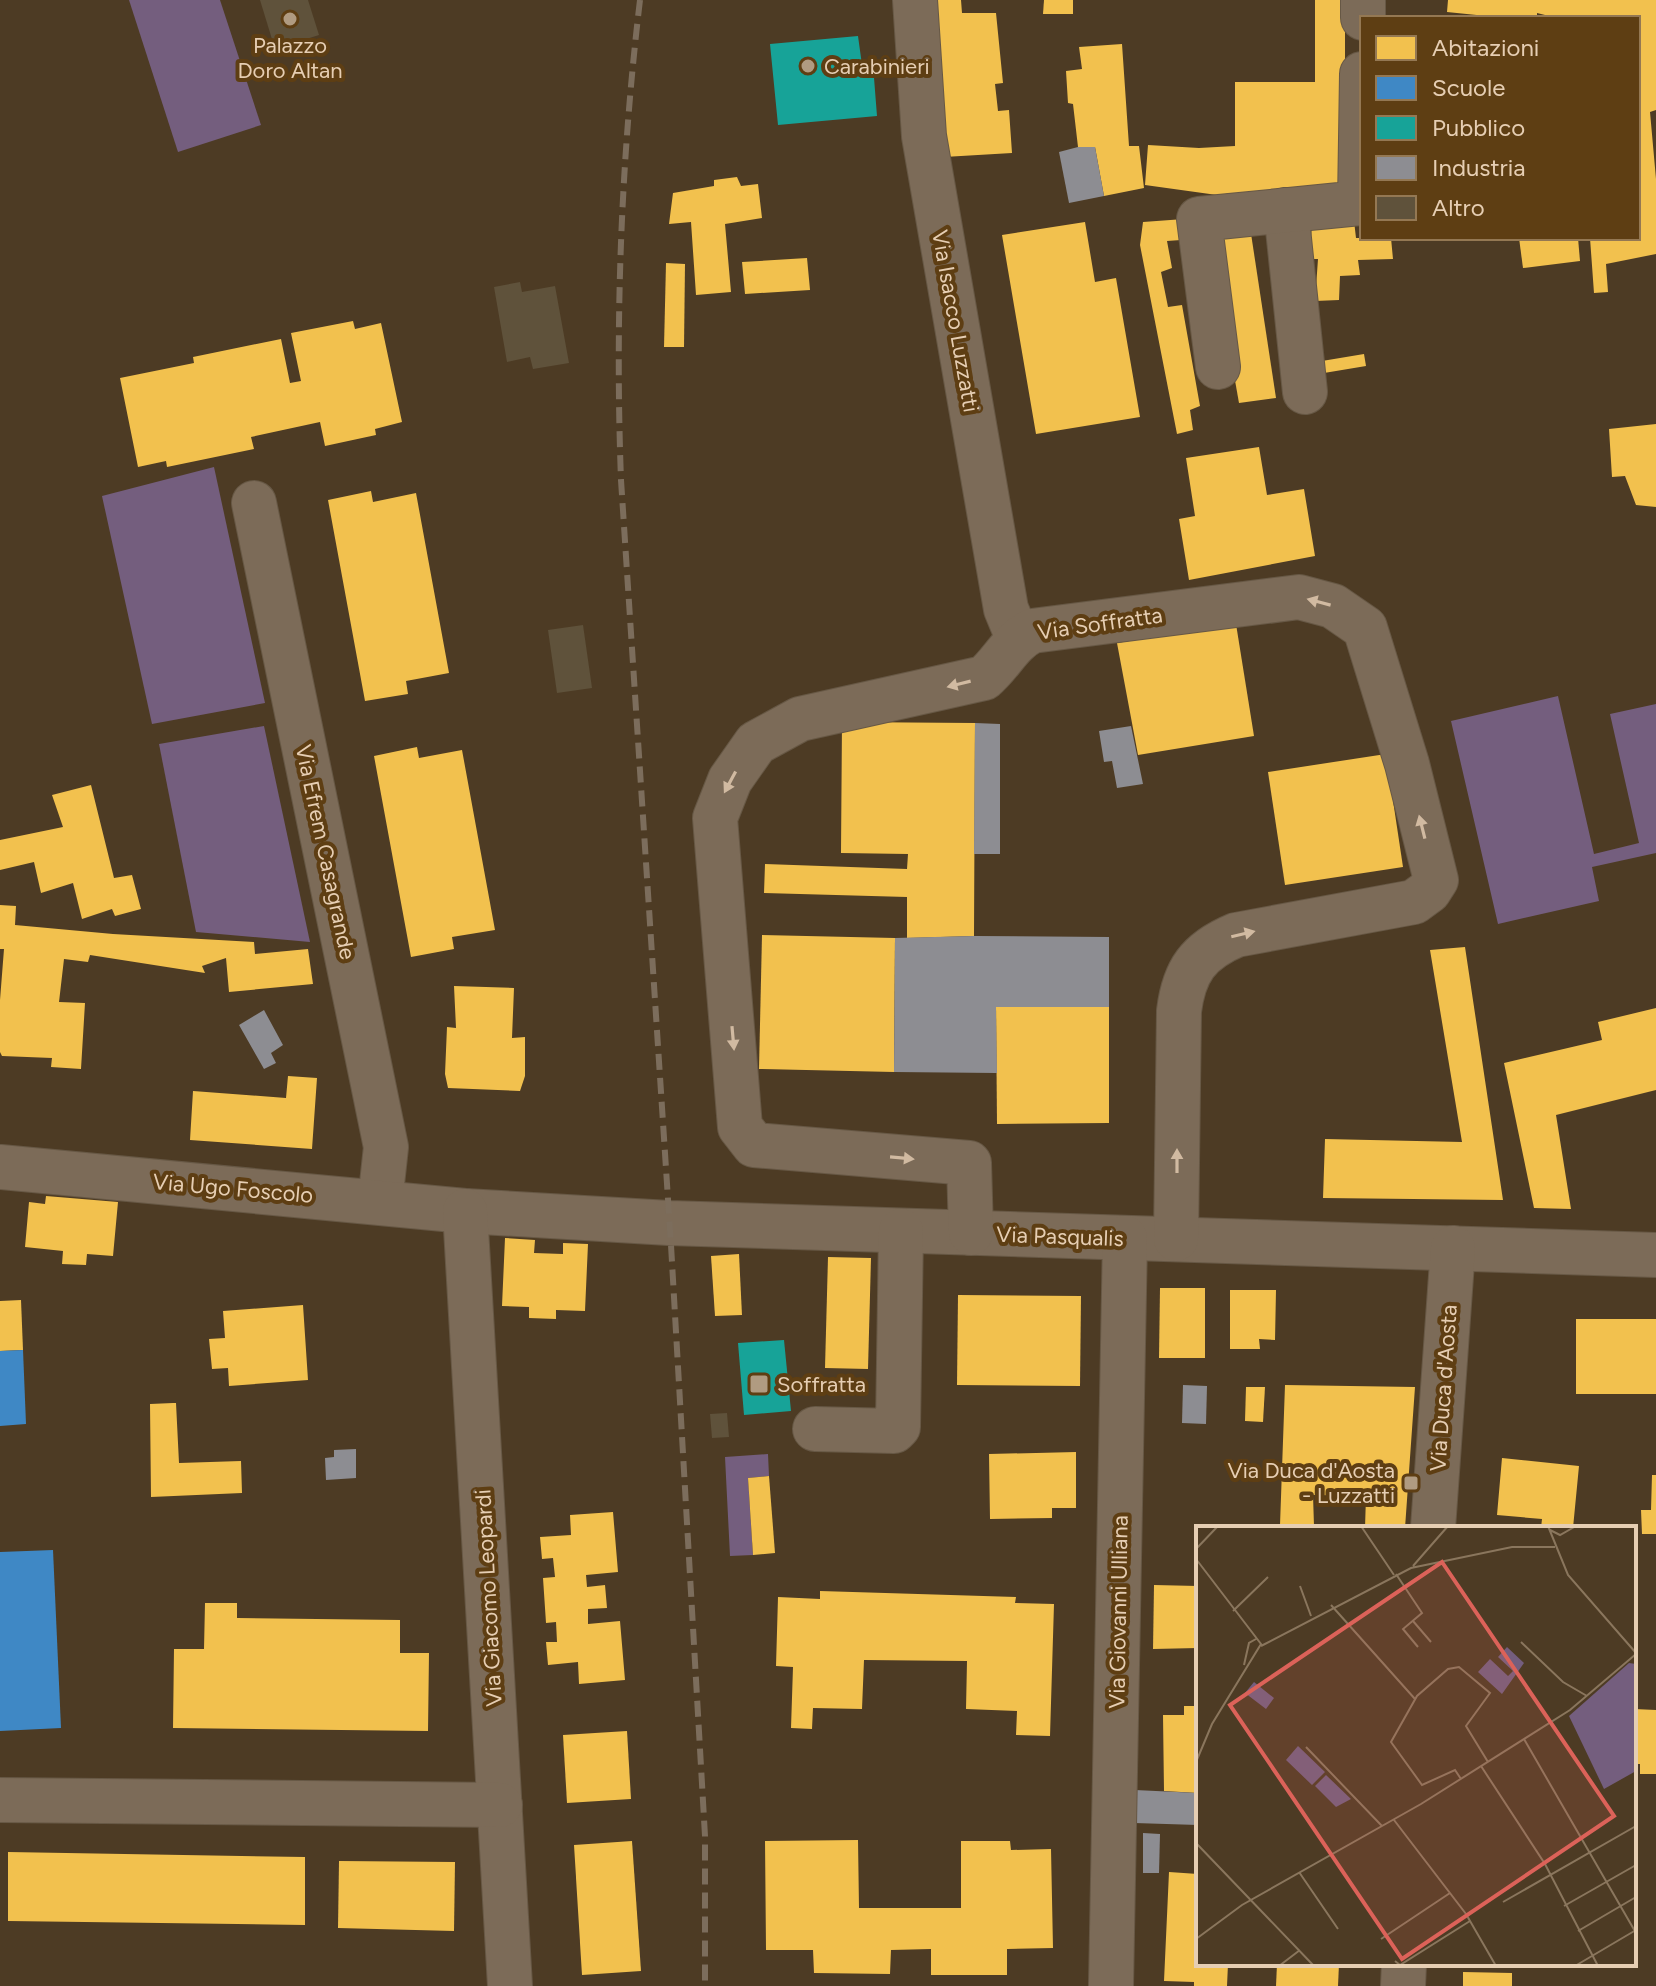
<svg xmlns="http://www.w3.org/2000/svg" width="1656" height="1986" font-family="Figtree,sans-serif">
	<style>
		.green { fill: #745e7e }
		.homes { fill: #f2c14e }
		.schools { fill: #3f88c5 }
		.public { fill: #17a398 }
		.industry { fill: #8d8d92 }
		.building { fill: #5f523b }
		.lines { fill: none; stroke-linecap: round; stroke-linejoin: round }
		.minor-casing { stroke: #675845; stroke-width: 46 }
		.minor { stroke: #7c6b58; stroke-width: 44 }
		.rail { stroke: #7c6d5c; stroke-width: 6; stroke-dasharray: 16 8; stroke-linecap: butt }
		.oneway { fill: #d1baa1 }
		.poi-dot { fill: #b09b81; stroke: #5e3e13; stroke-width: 3 }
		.labels { text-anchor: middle; stroke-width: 8; stroke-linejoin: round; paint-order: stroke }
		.poi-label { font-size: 22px; fill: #e6ceb3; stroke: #5e3e13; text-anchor: start }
		.street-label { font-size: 22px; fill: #e6ceb3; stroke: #5e3e13 }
		.inset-road { fill: none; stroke: #8a765d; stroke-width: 2 }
		.view { fill: #dc6259; fill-opacity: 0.15; stroke: #dc6259; stroke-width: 4 }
		.inset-edge { fill: none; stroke: #e6ceb3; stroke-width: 4 }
	</style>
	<rect width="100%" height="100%" fill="#4d3b24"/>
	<g class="green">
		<path d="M129,0H220L261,125L178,152Z"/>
		<path d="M214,467L265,703L152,724L102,496Z"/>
		<path d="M1558,696L1594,854L1639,843L1610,714L1656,704V853L1592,867L1599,901L1498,924L1451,721Z"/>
		<path d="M264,726L310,942L196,932L159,744Z"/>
		<path d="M768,1454L769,1476L748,1478L753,1555L730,1556L725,1457Z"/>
	</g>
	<g class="homes">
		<path d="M928,0H961L962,13H996L1003,83L995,84L998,111L1009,110L1012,153L944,157Z"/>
		<path d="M1044,0H1073V14H1043Z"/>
		<path d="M1315,0H1345V191L1234,206L1233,193L1217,195L1145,185L1148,145L1199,148L1235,146V82H1315Z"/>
		<path d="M1448,0H1656V110L1650,112L1656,179V254L1606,264L1608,292L1594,293L1590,238H1638V18H1557L1537,13V18H1506L1447,12Z"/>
		<path d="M1122,44L1129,146H1139L1144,188L1104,196L1095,147H1078L1073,104L1068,103L1066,71L1082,69L1079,47Z"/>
		<path d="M737,177L741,186L758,184L762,218L725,224L731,292L696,295L691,222L669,224L673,193L714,186V180Z"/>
		<path d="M1353,212L1356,238H1391L1393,259L1358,260L1360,275L1340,276L1339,300L1315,301L1318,259H1310L1312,218Z"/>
		<path d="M1184,219L1181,240L1167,241L1172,268L1161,272L1168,307L1182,305L1200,406L1190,410L1193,430L1177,434L1140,245L1143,222Z"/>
		<path d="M1085,222L1095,282L1116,278L1140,417L1036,434L1002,235Z"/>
		<path d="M1250,227L1276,398L1239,403L1222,307L1214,233Z"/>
		<path d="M1519,238H1578L1580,261L1523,268Z"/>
		<path d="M807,258L810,290L745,294L742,262Z"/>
		<path d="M666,263L685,264L684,347H664Z"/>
		<path d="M353,321L355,329L381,323L402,422L375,429L376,435L325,446L320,422L251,437L254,449L167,467L166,461L138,467L120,378L194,363L193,357L281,339L290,383L301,381L291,333Z"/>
		<path d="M1364,354L1366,366L1318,374L1316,362Z"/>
		<path d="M1656,424V507L1636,505L1625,476L1612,477L1609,429Z"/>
		<path d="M1259,447L1267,495L1304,489L1315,556L1189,580L1179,519L1195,516L1186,458Z"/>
		<path d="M371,491L373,502L416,493L449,673L406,681L408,694L365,701L328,500Z"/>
		<path d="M1236,624L1254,736L1138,755L1117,643Z"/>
		<path d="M842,722L975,723L974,936L907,938V897L764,893L765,864L907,869L908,854L841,853Z"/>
		<path d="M417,747L419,758L462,750L495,930L452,937L454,949L411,957L374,756Z"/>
		<path d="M1386,754L1403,867L1285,885L1268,772Z"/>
		<path d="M91,785L114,878L132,875L141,909L115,916L112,909L82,919L73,883L41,893L34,862L0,870V840L63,827L52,795Z"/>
		<path d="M0,905L16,906L15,925L113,934L254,942L255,954L308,949L313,984L229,992L226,958L202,966L205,973L90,955L88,962L64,959L59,1002L85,1003L81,1069L51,1067L52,1058L2,1056L0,1052V1000L4,949H0Z"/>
		<path d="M762,935L895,938L894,1072L759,1069Z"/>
		<path d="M1465,947L1503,1200L1323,1198L1325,1139L1462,1142L1430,950Z"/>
		<path d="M454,986L514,988L512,1038L525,1037V1076L520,1091L448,1088L445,1074L447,1027L456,1028Z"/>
		<path d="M996,1007H1109V1123L997,1124Z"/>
		<path d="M1656,1008V1090L1556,1115L1571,1209L1534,1208L1504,1063L1602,1040L1598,1022Z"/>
		<path d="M288,1076L317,1078L312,1149L190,1140L193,1091L286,1098Z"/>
		<path d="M46,1196L118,1202L113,1256L87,1254L86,1265L62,1264L63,1251L25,1247L29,1202L45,1204Z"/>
		<path d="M505,1238L535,1240L534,1253L563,1254V1243L588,1244L585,1311L556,1310V1319L529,1318V1307L502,1306Z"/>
		<path d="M739,1254L742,1315L715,1316L711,1256Z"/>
		<path d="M828,1257L871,1258L868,1369L825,1368Z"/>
		<path d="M1160,1288H1205V1358H1159Z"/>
		<path d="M1230,1290H1276L1275,1340L1259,1339L1260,1349H1230Z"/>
		<path d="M958,1295L1081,1296L1080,1386L957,1385Z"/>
		<path d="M21,1300L23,1350L0,1351V1301Z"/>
		<path d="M303,1305L308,1380L229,1386L228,1368L212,1369L209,1339L225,1338L223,1311Z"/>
		<rect x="1576" y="1319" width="80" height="75"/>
		<path d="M1285,1385L1415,1387L1405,1528H1365L1366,1496L1313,1495L1314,1526L1280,1525Z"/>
		<path d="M1246,1387H1265L1263,1422L1245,1421Z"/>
		<path d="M173,1403H176L179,1463L241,1461L242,1493L151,1497L150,1404Z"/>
		<path d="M1076,1452V1508H1052V1518L990,1519L989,1454Z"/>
		<path d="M1502,1458L1579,1466L1573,1528H1541L1542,1519L1497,1515Z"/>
		<path d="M1652,1475H1656V1534H1642L1641,1510H1651Z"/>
		<path d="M769,1476L775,1553L753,1555L748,1478Z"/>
		<path d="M613,1512L618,1572L586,1575L587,1587L605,1585L607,1608L588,1609V1624L620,1621L625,1680L579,1684L578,1662L548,1665L546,1642H557L556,1622L546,1623L543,1578L555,1577L553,1558L542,1559L540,1537L571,1535L570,1515Z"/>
		<path d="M1154,1585L1198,1586V1648L1153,1649Z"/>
		<path d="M820,1591L1016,1597L1015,1603L1054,1604L1050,1736L1016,1735L1017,1711L966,1709L967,1661L864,1660L862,1709L813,1708L812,1729L791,1728L793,1667L776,1666L778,1597L820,1599Z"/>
		<path d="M205,1603H237V1618L400,1620V1653H429L428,1731L173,1728L174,1649H204Z"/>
		<path d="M1184,1706H1198V1793L1164,1791L1163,1715H1184Z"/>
		<path d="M1634,1709L1656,1710V1774H1640V1764H1634Z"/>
		<path d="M627,1731L631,1799L567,1803L563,1735Z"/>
		<path d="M858,1840L859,1908H961V1841H1010L1011,1850L1051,1849L1053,1948L1007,1949V1975H931V1949L891,1950L890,1974L814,1973L813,1950H766L765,1841Z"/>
		<path d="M632,1841L641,1971L582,1975L574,1845Z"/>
		<path d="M8,1852L305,1857V1925L8,1921Z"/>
		<path d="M339,1861L455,1862L454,1931L338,1928Z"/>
		<path d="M1169,1872L1198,1874V1964H1228L1227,1986H1194V1982L1164,1981Z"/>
		<path d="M1277,1964H1339L1338,1986H1276Z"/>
		<path d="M1463,1972L1512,1973V1986H1463Z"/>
	</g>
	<g class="schools">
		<path d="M23,1350L26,1424L0,1426V1351Z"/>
		<path d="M53,1550L61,1728L0,1731V1552Z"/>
	</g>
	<g class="public">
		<path d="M858,36L862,65H873L877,116L778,125L770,44Z"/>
		<path d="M784,1340L791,1411L744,1415L738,1343Z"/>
	</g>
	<g class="industry">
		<path d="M1078,147H1095L1104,196L1069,203L1059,152Z"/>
		<path d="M975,723L1000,724V854H974Z"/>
		<path d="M1131,726L1143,784L1117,788L1112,761L1104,762L1099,731Z"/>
		<path d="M974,936L1109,937V1007H996L997,1073L894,1072L895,938Z"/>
		<path d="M264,1010L283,1045L271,1053L276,1063L264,1069L239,1025Z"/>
		<path d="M1183,1385L1207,1386L1206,1424L1182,1423Z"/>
		<path d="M356,1449V1478L326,1480L325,1458L334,1457V1450Z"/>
		<path d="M1135,1790L1198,1793V1825L1134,1823Z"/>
		<path d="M1143,1833L1160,1834L1159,1873H1143Z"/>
	</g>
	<g class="building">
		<path d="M260,0H308L319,35L275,49Z"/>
		<path d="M520,282L522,292L555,286L569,363L533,369L530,357L507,362L494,287Z"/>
		<path d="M583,625L592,688L557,693L548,630Z"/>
		<path d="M727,1413L729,1437L712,1438L710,1414Z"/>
	</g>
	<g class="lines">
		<g class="minor-casing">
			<g id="minor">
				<path d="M915,0L924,136L1006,609L1018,638"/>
				<path d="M1363,18V0"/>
				<path d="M1286,210L1305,392"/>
				<path d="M1218,367L1199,219L1360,203L1362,74"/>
				<path d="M254,503L386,1147L380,1202"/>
				<path d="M0,1167L465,1211L669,1223L1656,1255"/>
				<path d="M465,1211L510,1986"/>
				<path d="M971,1233L969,1163L754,1145L740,1127L715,818L730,780L756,743L800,719L984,678C1002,663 1010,642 1032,631L1299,597L1333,606L1365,628L1407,764L1436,880L1429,891L1414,902L1236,935C1198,951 1184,971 1179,1011L1176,1239"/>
				<path d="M815,1429L894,1431L898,1427L901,1231"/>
				<path d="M1433,1528L1453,1248"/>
				<path d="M0,1800L500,1805"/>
				<path d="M1111,1986L1125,1238"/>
				<path d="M1403,1986L1404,1964"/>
			</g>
		</g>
		<use href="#minor" class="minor"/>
		<path class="rail" d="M640,0C621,159 615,320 621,480L671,1245L705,1836V1986"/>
	</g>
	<defs><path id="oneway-solid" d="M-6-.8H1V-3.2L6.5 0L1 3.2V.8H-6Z" transform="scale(2)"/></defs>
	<g class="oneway">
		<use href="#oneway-solid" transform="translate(1319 602) rotate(-165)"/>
		<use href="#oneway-solid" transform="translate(959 684) rotate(166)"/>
		<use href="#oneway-solid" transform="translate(730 782) rotate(118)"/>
		<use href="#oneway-solid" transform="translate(1422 827) rotate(-104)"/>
		<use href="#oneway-solid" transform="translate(1243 934) rotate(-13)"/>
		<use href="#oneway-solid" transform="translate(733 1038) rotate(85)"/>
		<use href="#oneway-solid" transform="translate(902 1158) rotate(5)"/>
		<use href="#oneway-solid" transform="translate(1177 1161) rotate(-90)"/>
	</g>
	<g class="poi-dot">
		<circle cx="290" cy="19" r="8"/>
		<circle cx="808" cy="66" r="8"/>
		<rect x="749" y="1374" width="20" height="20" rx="4"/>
		<rect x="1403" y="1475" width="16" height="16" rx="4"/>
	</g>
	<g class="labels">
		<g class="poi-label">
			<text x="290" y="53" text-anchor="middle">Palazzo<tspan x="290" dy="25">Doro Altan</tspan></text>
			<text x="824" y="74">Carabinieri</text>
			<text x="777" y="1392">Soffratta</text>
			<text x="1395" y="1478" text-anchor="end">Via Duca d'Aosta<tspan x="1395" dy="25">- Luzzatti</tspan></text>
		</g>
		<g class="street-label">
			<text transform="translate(956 321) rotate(80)" y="8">Via Isacco Luzzatti</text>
			<text transform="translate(1100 623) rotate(-8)" y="8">Via Soffratta</text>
			<text transform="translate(326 852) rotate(78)" y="8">Via Efrem Casagrande</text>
			<text transform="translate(233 1188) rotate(5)" y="8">Via Ugo Foscolo</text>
			<text transform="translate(1060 1236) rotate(2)" y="8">Via Pasqualis</text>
			<text transform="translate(1443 1388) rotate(-86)" y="8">Via Duca d'Aosta</text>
			<text transform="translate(488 1598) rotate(-93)" y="8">Via Giacomo Leopardi</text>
			<text transform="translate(1118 1612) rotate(-89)" y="8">Via Giovanni Ulliana</text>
		</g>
	</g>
	<g transform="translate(1196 1526)">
		<rect width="440" height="440" fill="#4d3b24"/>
		<path d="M311,121L328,137L306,168L282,146L294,133L312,150L317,145L302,131ZM58,156L78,172L70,183L49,167ZM102,220L129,246L116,259L90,234ZM130,249L155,273L140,281L119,260Z" fill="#745e7e"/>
		<path d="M433,137L440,138V245L408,263L373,190Z" fill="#745e7e"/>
		<path class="inset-road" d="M165,0L198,49M352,0L372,49L440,127M354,4L364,9L380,0M0,23L22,0M0,33L65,118L16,198L0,236M217,40L252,0M200,48L226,87L207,103L222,121M104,60L115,90M135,79L219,173M37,85L72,51M217,95L235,116M325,116L367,156L391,170M65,120L215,42L316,21H359M48,139L53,117L60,113M328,213L440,407M110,221L186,300M285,240L349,338L402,440M265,253L259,244L226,259L195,216L221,170L252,143L263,141L294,167L270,200L292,236M198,294L270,388L300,440M0,317L118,440M103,346L142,403M307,376L440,300M368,380L440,339M382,405L440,371M0,413L46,379L225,278L374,184L440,128M185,413L254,367M199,435L204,439L274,395M83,440L104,424M379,440L440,404"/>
		<path class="view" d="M246,36L418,290L206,433L34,179Z"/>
		<rect width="440" height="440" class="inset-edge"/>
	</g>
	<rect x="1360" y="16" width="280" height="224" fill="#5e3e13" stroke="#947853" stroke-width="2"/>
	<rect x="1376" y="36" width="40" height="24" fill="#f2c14e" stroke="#947853" stroke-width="2"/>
	<text x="1432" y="56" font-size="24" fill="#e6ceb3">Abitazioni</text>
	<rect x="1376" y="76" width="40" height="24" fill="#3f88c5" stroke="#947853" stroke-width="2"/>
	<text x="1432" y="96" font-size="24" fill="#e6ceb3">Scuole</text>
	<rect x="1376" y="116" width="40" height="24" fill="#17a398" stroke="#947853" stroke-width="2"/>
	<text x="1432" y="136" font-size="24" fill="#e6ceb3">Pubblico</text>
	<rect x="1376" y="156" width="40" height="24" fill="#8d8d92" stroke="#947853" stroke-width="2"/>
	<text x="1432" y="176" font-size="24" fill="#e6ceb3">Industria</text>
	<rect x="1376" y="196" width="40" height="24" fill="#5f523b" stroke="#947853" stroke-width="2"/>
	<text x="1432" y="216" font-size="24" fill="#e6ceb3">Altro</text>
</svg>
